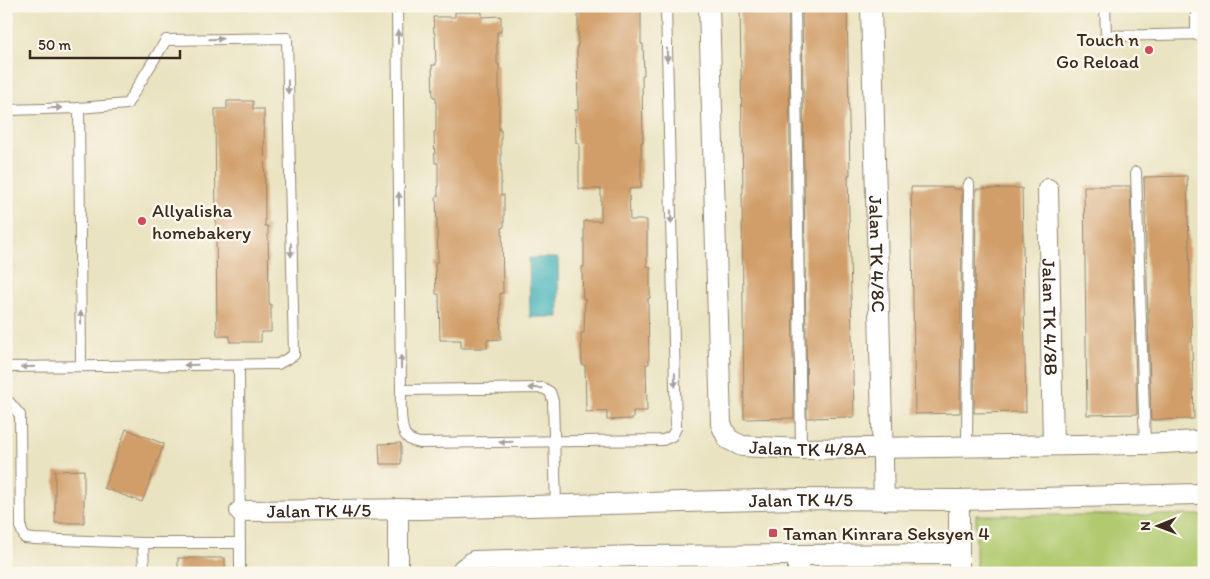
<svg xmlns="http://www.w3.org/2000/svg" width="1210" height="579" font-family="Itim,sans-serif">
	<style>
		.green { fill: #b1ca6f; stroke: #767a46 }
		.water { fill: #3fb0b7; stroke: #3d6d6a }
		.building { fill: #d19e69 }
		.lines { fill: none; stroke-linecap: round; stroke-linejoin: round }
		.lane-casing { stroke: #928670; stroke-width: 12 }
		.street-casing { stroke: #928670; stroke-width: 22 }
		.lane { stroke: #fff; stroke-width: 10 }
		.street { stroke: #fff; stroke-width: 20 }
		.oneway { fill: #a79f9a }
		.poi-dot { fill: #d1495b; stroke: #fbf7ec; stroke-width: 2 }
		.labels { text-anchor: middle; stroke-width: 5; stroke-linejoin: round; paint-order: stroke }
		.poi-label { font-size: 19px; fill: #3b2a1e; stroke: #fbf7ec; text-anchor: start }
		.street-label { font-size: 19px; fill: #3b2a1e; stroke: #fbf7ec }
	</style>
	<rect width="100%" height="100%" fill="#fbf7ec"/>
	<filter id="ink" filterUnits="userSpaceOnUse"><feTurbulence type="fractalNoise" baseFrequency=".02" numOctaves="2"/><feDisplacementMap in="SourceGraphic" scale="10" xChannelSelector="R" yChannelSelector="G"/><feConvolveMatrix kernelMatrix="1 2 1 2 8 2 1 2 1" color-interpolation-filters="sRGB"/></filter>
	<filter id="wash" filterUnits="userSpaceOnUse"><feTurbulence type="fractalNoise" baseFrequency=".0096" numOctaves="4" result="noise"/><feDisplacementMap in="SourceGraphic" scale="20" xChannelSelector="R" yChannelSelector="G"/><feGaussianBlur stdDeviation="1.12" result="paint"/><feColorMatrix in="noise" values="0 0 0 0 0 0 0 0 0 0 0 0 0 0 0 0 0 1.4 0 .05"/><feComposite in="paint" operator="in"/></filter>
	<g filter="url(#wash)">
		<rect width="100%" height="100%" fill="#eae3c1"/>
		<rect class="green" x="976" y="515" width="228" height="58"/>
		<path class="water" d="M529,258H558L559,317H530Z"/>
		<g id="blocks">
			<g class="building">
				<path d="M578,6H641V44H643L644,75H642L643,142H641V188L629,189L630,220H647V266H650V298H648L649,364H646L647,411H633V419L607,420V411L586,412L585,365H582L581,333H584L585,299H583L582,267H584V221H601V189H579V143H576L575,110H578L577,45H578Z"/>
				<path d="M740,6H788L794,418L744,419L742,193H743Z"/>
				<path d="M802,6H847L850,175H848L854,417L807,418Z"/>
				<path d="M455,12H482V17L501,16V32H497V64H499V130H501V195H504V227H502L503,293H500L501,339L487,340V348H461V340H440L439,294H436L435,262H438L436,196H438V163H435L434,132L436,131V97H433L432,65H436L435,33H434L433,17H455Z"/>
				<path d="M227,101H253V109H264L265,226H268L269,304H271V332H261V342H230V336H217L215,109H227Z"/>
				<path d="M1187,176L1194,419L1151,420L1144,177Z"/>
				<path d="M1084,186H1130L1137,414L1087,415Z"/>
				<path d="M911,187H953V189H962L960,413L915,414Z"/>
				<path d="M1022,188L1026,412L974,413L976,189Z"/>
				<path d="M126,429L164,444L142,502L104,488Z"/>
				<path d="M401,443V464H380L379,444Z"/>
				<path d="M84,470V523H55V471Z"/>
				<rect x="178" y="558" width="47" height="15"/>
			</g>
		</g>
	</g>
	<g filter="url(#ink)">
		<use href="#blocks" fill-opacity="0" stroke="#928670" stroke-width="1"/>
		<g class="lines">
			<g class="lane-casing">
				<g id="lane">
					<path d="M397,6L401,390L543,388L550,392L553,401L556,505"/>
					<path d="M795,6L801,449"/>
					<path d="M1105,6L1106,36L1204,34"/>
					<path d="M1196,6V35"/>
					<path d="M79,108L81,366"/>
					<path d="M6,110L79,108L127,104L166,40L287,38L294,355L278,364L6,367"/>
					<path d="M1136,172L1145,444"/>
					<path d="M239,365L240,573"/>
					<path d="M401,390C401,401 399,429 407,437C411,442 416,442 421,443L663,440L672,436L676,428L666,6"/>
					<path d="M6,402H9L20,415L21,529L25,538L34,539L143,543H240"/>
					<path d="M967,447L969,184"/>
					<path d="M143,543L144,573"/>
				</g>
			</g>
			<g class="street-casing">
				<g id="street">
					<path id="s1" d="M709,6L721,424L728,439L742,446L801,449L1145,444L1198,441L1204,438"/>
					<path id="s2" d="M871,6L884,500"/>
					<path id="s3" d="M1048,189L1053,445"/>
					<path d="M959,500V573"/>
					<path id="s4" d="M240,511L420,509L798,499L959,500L1197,494L1204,492"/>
					<path d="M798,555V573"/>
					<path d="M398,573V509"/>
					<path d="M461,573L463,569L474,561L635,556L959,554"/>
				</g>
			</g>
			<use href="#lane" class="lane"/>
			<use href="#street" class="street"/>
		</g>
		<defs><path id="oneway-solid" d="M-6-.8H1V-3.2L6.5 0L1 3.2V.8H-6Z" transform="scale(1.25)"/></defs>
		<g class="oneway">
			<use href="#oneway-solid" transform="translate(398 37) rotate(-91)"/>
			<use href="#oneway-solid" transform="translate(216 39) rotate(-1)"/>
			<use href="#oneway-solid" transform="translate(667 55) rotate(89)"/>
			<use href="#oneway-solid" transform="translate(288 87) rotate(89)"/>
			<use href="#oneway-solid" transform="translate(55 108) rotate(-2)"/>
			<use href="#oneway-solid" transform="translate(399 199) rotate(-91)"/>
			<use href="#oneway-solid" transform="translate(671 217) rotate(89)"/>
			<use href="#oneway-solid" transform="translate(291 250) rotate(89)"/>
			<use href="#oneway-solid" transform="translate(81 318) rotate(-91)"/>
			<use href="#oneway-solid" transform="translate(401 362) rotate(-91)"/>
			<use href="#oneway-solid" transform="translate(191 365) rotate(179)"/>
			<use href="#oneway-solid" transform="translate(28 367) rotate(179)"/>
			<use href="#oneway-solid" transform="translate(675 380) rotate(89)"/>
			<use href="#oneway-solid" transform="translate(535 388) rotate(-179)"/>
			<use href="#oneway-solid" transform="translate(506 442) rotate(179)"/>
		</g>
	</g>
	<g class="poi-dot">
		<circle cx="1149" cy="50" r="5"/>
		<circle cx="142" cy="221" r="5"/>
		<rect x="768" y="528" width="10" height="10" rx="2.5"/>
	</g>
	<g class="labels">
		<g class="poi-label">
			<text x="1139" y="46" text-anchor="end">Touch n<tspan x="1139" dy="22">Go Reload</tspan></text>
			<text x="152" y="217">Allyalisha<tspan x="152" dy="22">homebakery</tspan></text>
			<text x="783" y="540">Taman Kinrara Seksyen 4</text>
		</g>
		<g class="street-label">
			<text dy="7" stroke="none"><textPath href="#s2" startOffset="248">Jalan TK 4/8C</textPath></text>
			<text dy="7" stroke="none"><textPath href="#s3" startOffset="128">Jalan TK 4/8B</textPath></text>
			<text dy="7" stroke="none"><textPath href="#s1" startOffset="516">Jalan TK 4/8A</textPath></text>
			<text dy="7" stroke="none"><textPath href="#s4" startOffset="561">Jalan TK 4/5</textPath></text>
			<text dy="7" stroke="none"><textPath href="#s4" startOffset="79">Jalan TK 4/5</textPath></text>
		</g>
	</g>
	<rect width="1210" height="579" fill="none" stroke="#fbf7ec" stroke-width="25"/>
	<g transform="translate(1158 526) rotate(269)" stroke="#fbf7ec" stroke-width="4" paint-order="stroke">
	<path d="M0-4L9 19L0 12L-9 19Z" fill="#3b2a1e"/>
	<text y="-8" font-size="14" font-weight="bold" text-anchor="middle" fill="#3b2a1e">N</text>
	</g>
	<path d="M30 50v8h150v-8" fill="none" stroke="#3b2a1e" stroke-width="2.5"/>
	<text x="38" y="50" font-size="15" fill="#3b2a1e" stroke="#fbf7ec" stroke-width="4" paint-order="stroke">50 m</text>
</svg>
